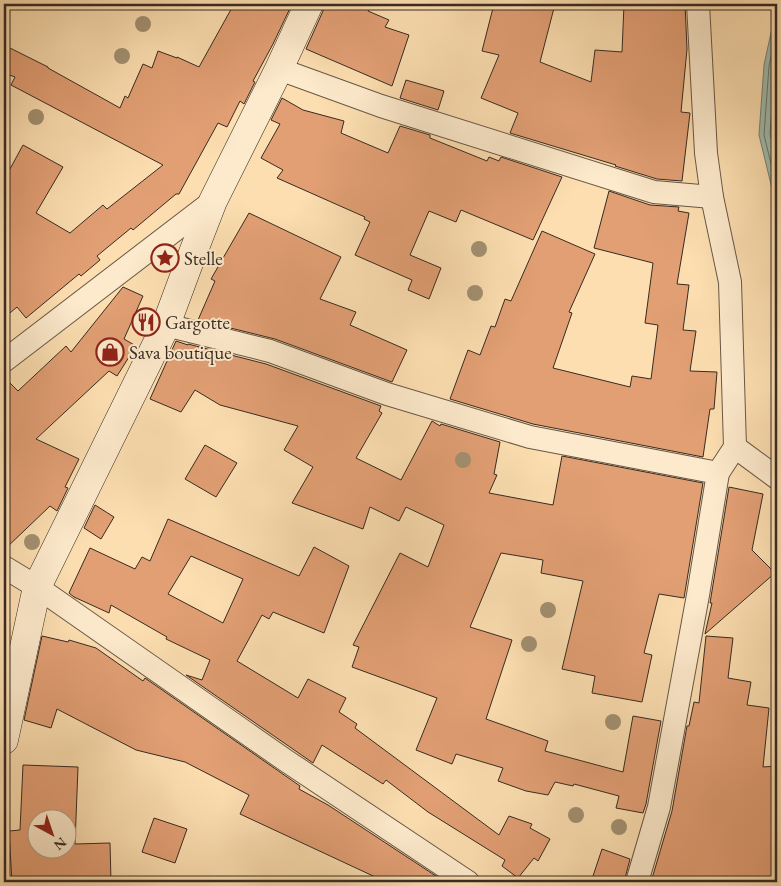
<svg xmlns="http://www.w3.org/2000/svg" width="781" height="886" font-family="'EB Garamond',serif">
	<style>
		.water { fill: #9fbcae; stroke: #758276 }
		.lines { fill: none; stroke-linecap: round; stroke-linejoin: round }
		.shore { stroke: #6b7468; stroke-width: 1 }
		.building { fill: #e29f74; stroke: #372b22; fill-rule: evenodd }
		.street-casing { stroke: #685846; stroke-width: 24 }
		.secondary-casing { stroke: #372b22; stroke-width: 29 }
		.street { stroke: #fdeacc; stroke-width: 22 }
		.secondary { stroke: #fdeacc; stroke-width: 28 }
		.tree { fill: #a29071 }
		.labels { text-anchor: middle; stroke-width: 4; stroke-linejoin: round; paint-order: stroke }
		.poi-label { font-size: 19px; fill: #372b22; stroke: #fdeacc; text-anchor: start }
	</style>
	<rect width="100%" height="100%" fill="#fcdeb0"/>
	<filter id="stains"><feTurbulence type="fractalNoise" baseFrequency=".004" numOctaves="4"/><feColorMatrix values="0 0 0 0 .2 0 0 0 0 .09 0 0 0 0 .02 0 0 0 .5 -.17"/></filter>
	<radialGradient id="worn" r=".72"><stop offset=".6" stop-color="#630" stop-opacity="0"/><stop offset="1" stop-color="#630" stop-opacity=".3"/></radialGradient>
	<path class="water" d="M777,5V209L759,135L764,65Z"/>
	<g class="lines">
		<g class="shore">
			<path d="M777,28L769,66L764,135L777,188"/>
			<path d="M777,55L775,67L770,134L777,163"/>
		</g>
	</g>
	<g class="building">
		<path d="M234,4H292L273,44L253,81L255,82L244,104L240,101L227,127L218,123L179,194H176L133,230L131,228L97,256L100,260L81,276L79,274L26,318L17,307L4,318V180L23,145L63,167L36,213L70,233L103,205L107,209L163,165L11,85L15,77L4,73V45L48,67V68L120,108L125,96L128,98L143,64L152,68L158,51L177,58V57L199,67Z"/>
		<path d="M324,4H371L368,11L389,20L385,27L409,35L392,86L306,49L323,11Z"/>
		<path d="M494,4H537L554,8L540,62L591,82L595,50L622,52L624,4H685L687,49L681,112L690,113L682,181L657,179L615,166L616,165L510,133L518,113L481,98L499,55L482,51Z"/>
		<path d="M406,80L444,91L438,110L400,98Z"/>
		<path d="M282,98L303,110L344,121L341,133L388,153L400,126L430,135V138L487,161L489,157L499,161L501,157L562,177L533,240L461,210L456,222L429,211L410,255L441,268L429,299L408,290L412,280L355,255L370,222L364,219L365,217L277,178L283,170L261,158L280,124L271,120Z"/>
		<path d="M609,191L650,205L679,207L678,211L689,213L677,284L689,285L683,330L696,331L690,371L717,372L714,409H710L703,457L533,424L450,399L468,350L480,355L491,326L495,327L505,299L511,301L542,231L595,254L569,312L572,313L553,368L630,387L632,376L651,379L658,325L645,323L653,263L594,248Z"/>
		<path d="M249,213L341,257L320,299L356,312L350,325L407,350L392,382L275,339L198,320L215,281L211,279Z"/>
		<path d="M123,287L143,296L124,339L136,346L117,376L109,371L36,439L79,459L65,487L68,488L57,511L50,506L4,550V377L18,391L66,346L71,352Z"/>
		<path d="M176,341L188,345V344L266,364L381,406L379,411L382,413L356,458L401,480L432,421L440,426L441,424L500,442L494,474L497,475L489,493L553,505L562,456L703,483L684,598L659,594L644,653L652,655L642,702L592,693L595,676L562,669L583,581L541,573L543,560L501,553L470,627L512,640L486,719L548,741L545,751L623,772L633,716L661,721L646,804L643,813L616,808L619,796L574,784L573,786L555,782L548,795L526,791L498,781L503,768L456,754L452,764L416,750L437,698L352,667L359,647L353,645L400,553L428,567L444,525L406,507L399,521L370,507L363,529L292,503L313,467L284,450L298,426L220,405L195,390L181,412L150,399Z"/>
		<path d="M205,445L237,463L216,497L185,479Z"/>
		<path d="M729,487L763,494L752,550L775,573L705,634L712,603H710Z"/>
		<path d="M95,505L114,517L101,539L84,528Z"/>
		<path d="M168,519L299,576L314,547L349,566L324,633L273,612L269,619L262,615L237,661L298,698L308,679L346,698L339,712L357,724L355,728L499,835L509,816L532,824L530,828L550,839L538,861L534,858L518,878L502,866L505,860L428,812L386,780L383,784L322,745L313,763L186,675L202,680L210,660L166,639L167,637L111,605L109,613L74,597L69,593L90,548L135,569L142,557L150,561ZM191,556L243,579L223,623L168,594Z"/>
		<path d="M42,636L68,642L69,640L96,648L143,681L145,678L300,786L299,789L328,805L445,882H386L240,814L249,795L185,762L136,750L57,709L51,728L24,720Z"/>
		<path d="M706,636L733,638L728,678L751,682L747,705L769,708L763,767L777,766V882H651L672,811L687,726H689L694,702L699,703Z"/>
		<path d="M23,765L78,767L75,844L110,843L111,882H12L9,831L20,830ZM38,818H68V848H38Z"/>
		<path d="M154,818L187,829L175,863L142,852Z"/>
		<path d="M602,849L630,859L624,882H591Z"/>
	</g>
	<g class="lines">
		<g class="street-casing">
			<g id="street">
				<path d="M279,69L381,106L654,192L712,197"/>
				<path d="M166,325L270,351L387,394L530,437L718,473"/>
				<path d="M4,361L213,201"/>
				<path d="M735,447L777,478"/>
				<path d="M4,567L37,587L285,760L468,882"/>
				<path d="M637,882L659,807L698,595L718,473L735,447L730,282L712,197L706,153L698,4"/>
			</g>
		</g>
		<g class="secondary-casing">
			<path id="secondary" d="M4,740L37,587L166,325L189,263L213,201L279,69L309,4"/>
		</g>
		<use href="#street" class="street"/>
		<use href="#secondary" class="secondary"/>
	</g>
	<g class="tree">
		<circle cx="143" cy="24" r="8"/>
		<circle cx="122" cy="56" r="8"/>
		<circle cx="36" cy="117" r="8"/>
		<circle cx="479" cy="249" r="8"/>
		<circle cx="475" cy="293" r="8"/>
		<circle cx="463" cy="460" r="8"/>
		<circle cx="32" cy="542" r="8"/>
		<circle cx="548" cy="610" r="8"/>
		<circle cx="529" cy="644" r="8"/>
		<circle cx="613" cy="722" r="8"/>
		<circle cx="576" cy="815" r="8"/>
		<circle cx="619" cy="827" r="8"/>
	</g>
	<defs>
		<g id="sight-ring" transform="scale(1.4375)"><circle r="9.5" fill="#fdeacc" stroke="#8f2418" stroke-width="1.5"/><path d="M0-6L1.8-2.2L6-1.7L2.9 1.2L3.7 5.4L0 3.3L-3.7 5.4L-2.9 1.2L-6-1.7L-1.8-2.2Z" fill="#8f2418"/></g>
		<g id="restaurant-ring" transform="scale(1.4375)"><circle r="9.5" fill="#fdeacc" stroke="#8f2418" stroke-width="1.5"/><path d="M-5-6h1v4h1v-4h1v4h1v-4h1v5L-1.5 .5V6h-2V.5L-5-1ZM5-6V6H3V1.5H1.5Q1.5-4 5-6Z" fill="#8f2418"/></g>
		<g id="shop-ring" transform="scale(1.4375)"><circle r="9.5" fill="#fdeacc" stroke="#8f2418" stroke-width="1.5"/><path d="M-5-2.5h2.3a2.7 3.5 0 0 1 5.4 0H5L5.5 6h-11ZM-1.5-2.5h3a1.5 2.3 0 0 0-3 0Z" fill="#8f2418"/></g>
	</defs>
	<g fill-rule="evenodd">
		<use href="#sight-ring" x="165" y="258"/>
		<use href="#restaurant-ring" x="146" y="322"/>
		<use href="#shop-ring" x="110" y="352"/>
	</g>
	<g class="labels">
		<g class="poi-label">
			<text x="184" y="265">Stelle</text>
			<text x="165" y="329">Gargotte</text>
			<text x="129" y="359">Sava boutique</text>
		</g>
	</g>
	<rect width="781" height="886" fill="none" stroke="#fcdeb0" stroke-width="20"/>
	<rect x="5" y="5" width="771" height="876" fill="none" stroke="#372b22" stroke-width="2.5"/>
	<rect x="10" y="10" width="761" height="866" fill="none" stroke="#372b22"/>
	<g transform="translate(52 834) rotate(140)"><circle r="24" fill="#fdeacc" stroke="#ae9e88"/>
	<path d="M0-4L9 19L0 12L-9 19Z" fill="#8f2418"/>
	<text y="-8" font-size="14" font-weight="bold" text-anchor="middle" fill="#372b22">N</text>
	</g>
	<rect width="100%" height="100%" filter="url(#stains)"/>
	<rect width="100%" height="100%" fill="url(#worn)"/>
</svg>
